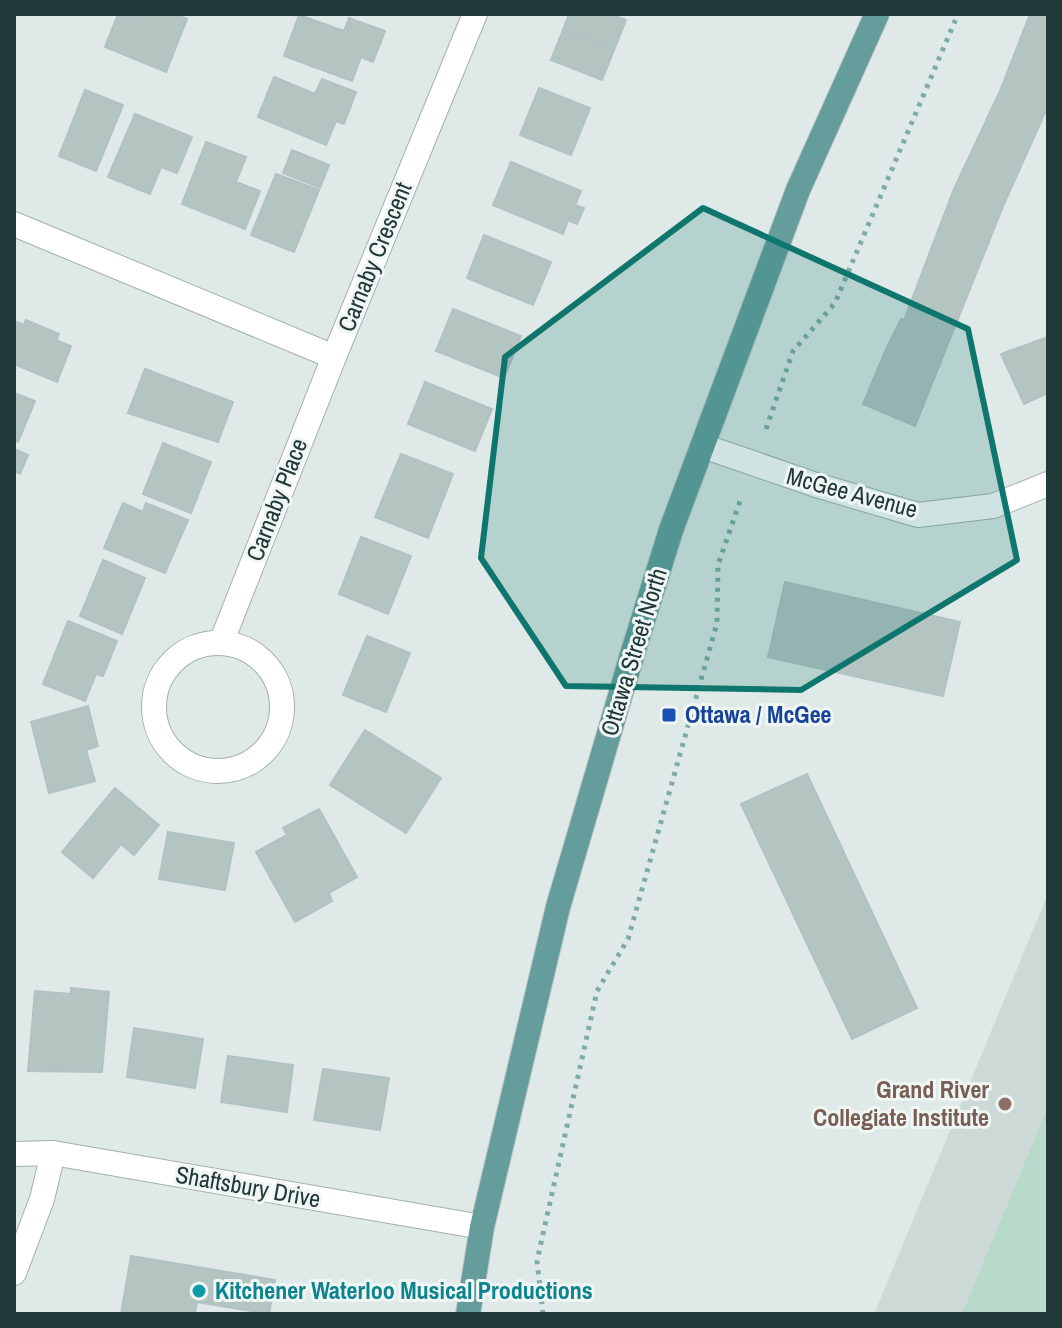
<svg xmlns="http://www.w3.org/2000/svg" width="1062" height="1328" font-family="'Archivo Narrow',sans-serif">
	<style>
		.built { fill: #cdd9d6 }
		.green { fill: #b8daca }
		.building { fill: #b4c4c1; stroke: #b1c2c0; stroke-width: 2 }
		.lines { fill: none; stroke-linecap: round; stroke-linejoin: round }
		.minor-casing { stroke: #a2b0af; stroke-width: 26 }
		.major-casing { stroke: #bcc3c3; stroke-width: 26 }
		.path { stroke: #80aba9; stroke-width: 5; stroke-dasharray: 4 6; stroke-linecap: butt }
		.minor { stroke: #fff; stroke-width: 24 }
		.major { stroke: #659d9d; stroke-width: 24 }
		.marked { fill: #0f766e; fill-opacity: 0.2; stroke: #0f766e; stroke-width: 6; stroke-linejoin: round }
		.transit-dot { fill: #1a4fb4; stroke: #eff6f4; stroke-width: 3 }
		.education-dot { fill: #8d6e63; stroke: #eff6f4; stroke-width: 3 }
		.culture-dot { fill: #0f9aa8; stroke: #eff6f4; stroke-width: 3 }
		.labels { text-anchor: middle; stroke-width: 6; stroke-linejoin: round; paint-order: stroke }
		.street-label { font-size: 24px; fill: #213838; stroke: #eff6f4 }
		.transit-label { font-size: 24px; font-weight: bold; fill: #164399; stroke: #eff6f4; text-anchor: start }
		.education-label { font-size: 24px; font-weight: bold; fill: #785e54; stroke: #eff6f4; text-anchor: end }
		.culture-label { font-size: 24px; font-weight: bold; fill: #0d838f; stroke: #eff6f4; text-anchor: start }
	</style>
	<rect width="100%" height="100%" fill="#dfe9e7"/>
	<path class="built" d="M1048,894V1314H874Z"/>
	<path class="green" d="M1048,1107V1314H962Z"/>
	<g class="building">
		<path d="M118,14L140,17L141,14H174L187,19L166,72L105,47Z"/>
		<path d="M569,14H610L626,20L614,50L563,30Z"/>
		<path d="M1030,14H1048V106L1004,204L915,426L863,404L887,347L901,319L904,320L954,189L1000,91Z"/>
		<path d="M299,15L344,31L349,18L385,31L373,62L361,57L352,81L284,56Z"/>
		<path d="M563,30L614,50L602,80L551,60Z"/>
		<path d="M274,77L315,94L322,79L356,92L344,124L336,121L326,145L258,117Z"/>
		<path d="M539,88L590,108L571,155L520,135Z"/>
		<path d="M85,90L123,105L96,171L59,156Z"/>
		<path d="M135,114L192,137L177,173L161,167L150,194L108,177Z"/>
		<path d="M206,142L246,157L236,182L260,191L245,229L182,204Z"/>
		<path d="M292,150L329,165L320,188L283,173Z"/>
		<path d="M511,162L581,191L575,205L584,208L577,224L568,220L563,234L493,205Z"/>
		<path d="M276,174L319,190L294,252L251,235Z"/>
		<path d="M484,235L551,262L533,305L467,278Z"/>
		<path d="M453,309L521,336L504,378L436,351Z"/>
		<path d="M26,320L59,334L56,340L71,346L57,382L14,364V321L24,325Z"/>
		<path d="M1048,337V393L1024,404L1001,354Z"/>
		<path d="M145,369L233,402L218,442L128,413Z"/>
		<path d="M425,382L492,409L475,451L408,424Z"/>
		<path d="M14,393L35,401L18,442L14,440Z"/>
		<path d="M163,443L211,462L191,513L143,494Z"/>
		<path d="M14,449L28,455L20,474L14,471Z"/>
		<path d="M401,454L453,474L428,538L375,517Z"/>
		<path d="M123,503L143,512L146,503L188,520L165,573L104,548Z"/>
		<path d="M361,537L411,556L388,614L339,594Z"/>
		<path d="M103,560L145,578L122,634L80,616Z"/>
		<path d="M785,582L960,622L943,696L768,657Z"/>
		<path d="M68,621L117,641L103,676L96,674L85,701L43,684Z"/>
		<path d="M367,636L410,653L386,712L343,695Z"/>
		<path d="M88,706L98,746L86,750L95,781L49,793L31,722Z"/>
		<path d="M365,730L441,778L406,833L330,785Z"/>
		<path d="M807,774L917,1008L852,1039L741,804Z"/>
		<path d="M115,788L159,825L134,855L121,844L93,878L62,852Z"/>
		<path d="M319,809L357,877L329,893L332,901L295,922L256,852L287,835L283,828Z"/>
		<path d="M168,832L234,843L225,890L159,879Z"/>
		<path d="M71,988L109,992L102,1072L28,1071L35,991L71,994Z"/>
		<path d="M134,1028L203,1039L195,1088L127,1077Z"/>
		<path d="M228,1056L293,1065L287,1112L221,1102Z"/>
		<path d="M323,1069L389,1078L380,1130L314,1120Z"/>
		<path d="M131,1256L275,1280L269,1314L197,1302L195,1314H121Z"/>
	</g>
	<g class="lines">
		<g class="minor-casing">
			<g id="minor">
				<path d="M14,224L334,357L475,14"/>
				<path d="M703,446L816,485L918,515L993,506L1048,484"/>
				<circle cx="218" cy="707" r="64"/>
				<path d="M221,643L334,357"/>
				<path d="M14,1154L53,1153L482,1227"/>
				<path d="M14,1273L42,1199L53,1153"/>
			</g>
		</g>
		<g class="major-casing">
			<path id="major" d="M468,1314L482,1227L558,907L633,652L671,530L798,190L877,14"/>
		</g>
		<g class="path">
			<path d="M766,429L793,351L835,303L958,14"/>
			<path d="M543,1314L537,1261L597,991L628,939L717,623L718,565L740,501"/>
		</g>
		<use href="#minor" class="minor"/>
		<use href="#major" class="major"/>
	</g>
	<path class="marked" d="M703,208L968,329L1017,560L801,690L566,686L481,558L505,357Z"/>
	<rect class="transit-dot" x="661" y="707" width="16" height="16" rx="4"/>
	<circle class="education-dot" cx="1005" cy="1104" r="8"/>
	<circle class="culture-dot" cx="199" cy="1291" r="8"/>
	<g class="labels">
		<g class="street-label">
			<text transform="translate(375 257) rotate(-68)" y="8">Carnaby Crescent</text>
			<text transform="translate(852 493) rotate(15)" y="8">McGee Avenue</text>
			<text transform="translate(277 500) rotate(-69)" y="8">Carnaby Place</text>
			<text transform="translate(634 652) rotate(-73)" y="8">Ottawa Street North</text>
			<text transform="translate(248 1187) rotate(10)" y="8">Shaftsbury Drive</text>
		</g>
		<g class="transit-label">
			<text x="685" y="723">Ottawa / McGee</text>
		</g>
		<g class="education-label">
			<text x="989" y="1098">Grand River<tspan x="989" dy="28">Collegiate Institute</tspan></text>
		</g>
		<g class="culture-label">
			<text x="215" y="1299">Kitchener Waterloo Musical Productions</text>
		</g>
	</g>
	<rect width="1062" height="1328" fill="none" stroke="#213838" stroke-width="32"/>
</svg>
